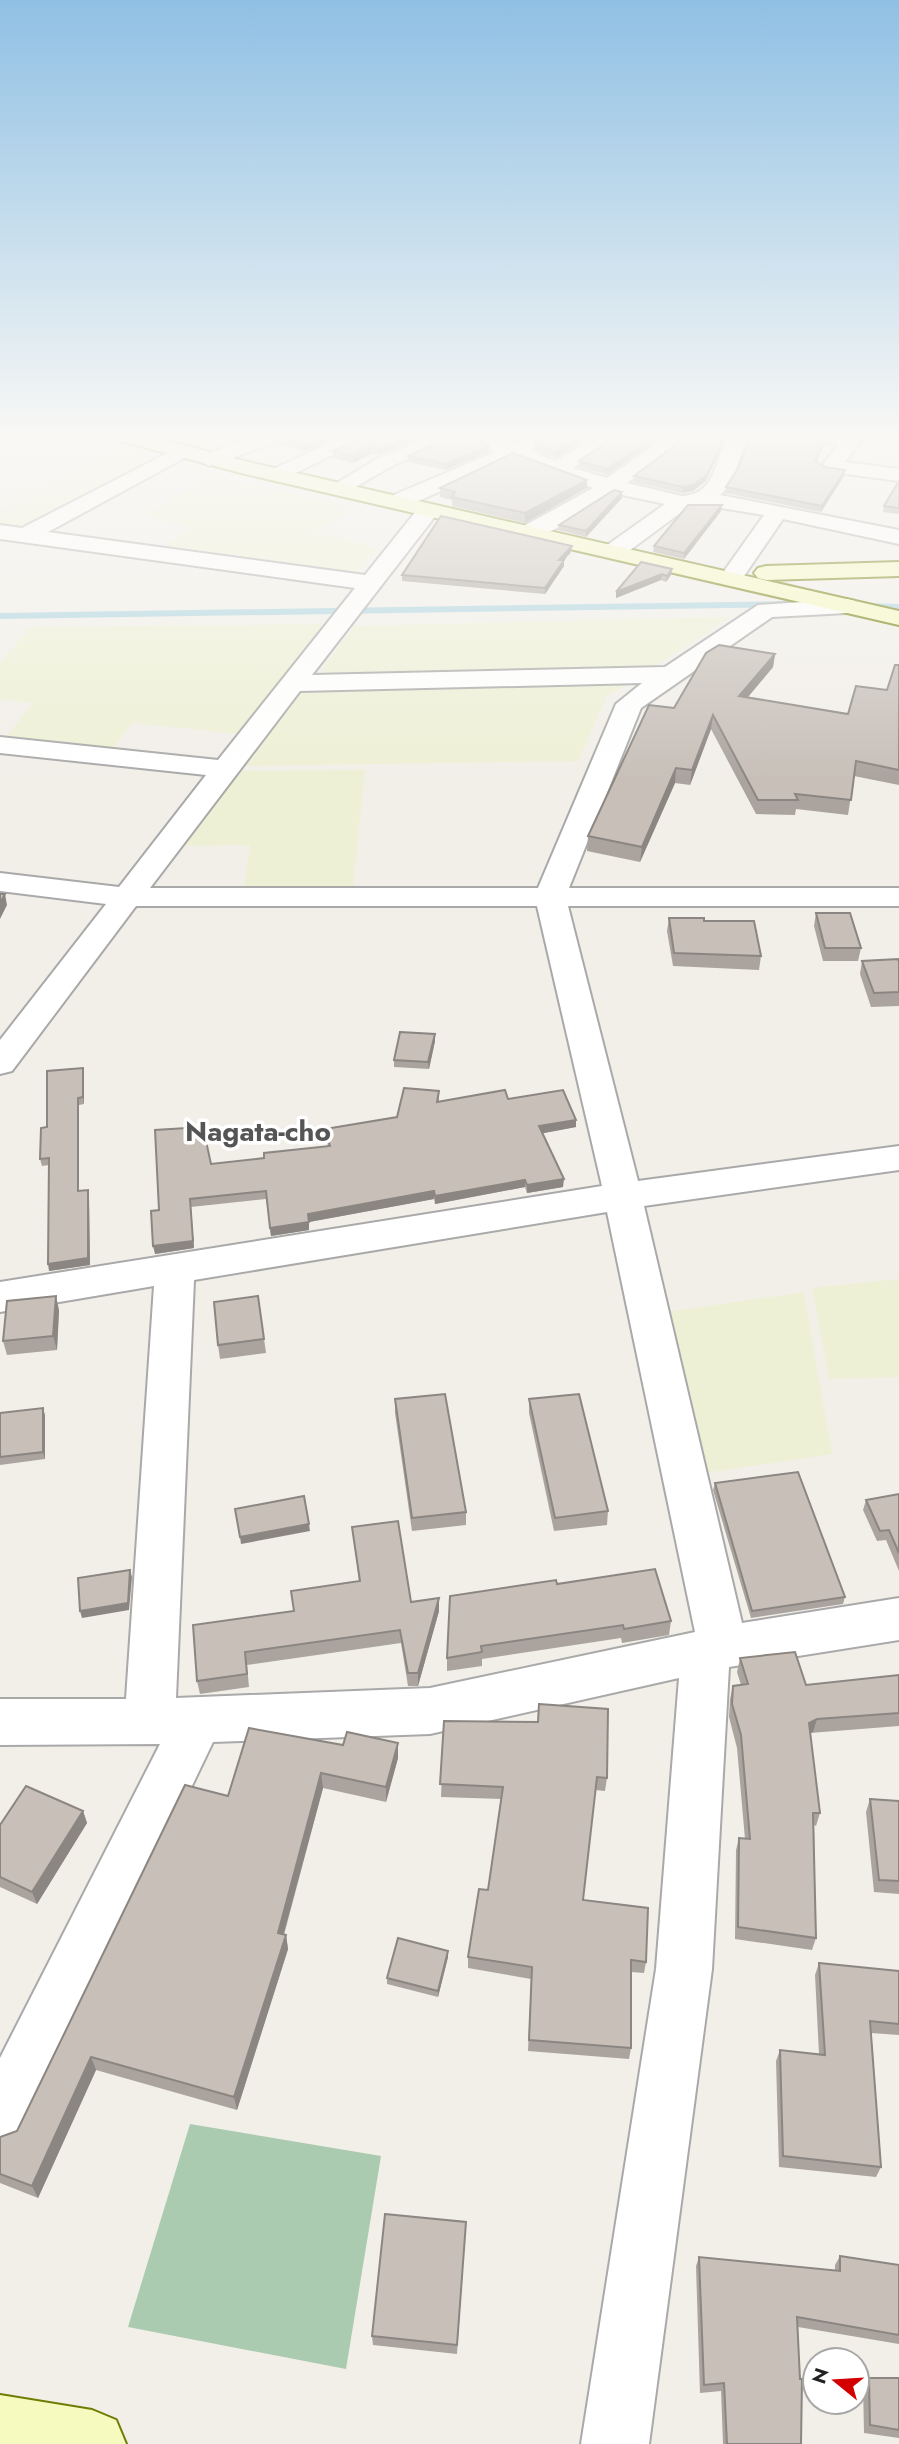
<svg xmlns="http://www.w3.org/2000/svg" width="899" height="2444" font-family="Jost,sans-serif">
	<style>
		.farmland { fill: #eef0d5 }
		.cemetery { fill: #aacbaf }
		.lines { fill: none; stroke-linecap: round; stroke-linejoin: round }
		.stream { stroke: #aad3df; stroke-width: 6 }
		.street-casing { stroke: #a9a9a9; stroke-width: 4 }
		.secondary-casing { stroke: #707d05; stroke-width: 4 }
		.street { fill: #fff; fill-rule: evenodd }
		.secondary { fill: #f7fabf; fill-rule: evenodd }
		.wall { fill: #aba49e }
		.shaded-wall { fill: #8b8681 }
		.building { fill: #c7bfb8; stroke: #8b8681; stroke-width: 2 }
		.labels { text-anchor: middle; stroke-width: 7; stroke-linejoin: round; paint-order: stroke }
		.neighbourhood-label { font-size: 28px; font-weight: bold; fill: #555; stroke: #fff }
	</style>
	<rect width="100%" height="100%" fill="#f2efe9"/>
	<g class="farmland">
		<path d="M119,449L159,459L30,531L0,528V508Z"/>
		<path d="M214,476L354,507L315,532L378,548L356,575L158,549L191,528L146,514Z"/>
		<path d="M730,617L654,667L332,675L321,670L354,626Z"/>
		<path d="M323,624L239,734L132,723L112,750L4,739L33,703L0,699V663L31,627Z"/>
		<path d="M630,683L607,696L578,761L240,766L301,685Z"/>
		<path d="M365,770L353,888L244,889L250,845L180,846L236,771Z"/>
		<path d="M899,1279V1377L829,1379L812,1288Z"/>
		<path d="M804,1292L832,1454L704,1473L667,1312Z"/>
	</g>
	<path class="cemetery" d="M190,2124L381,2156L346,2369L128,2327Z"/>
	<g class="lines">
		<g class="stream">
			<path d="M867,606L899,607"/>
			<path d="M0,616L792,604"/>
		</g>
		<g class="street-casing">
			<g id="street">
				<path d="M251,437H281L278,441L216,464L209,466L199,460L202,456Z"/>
				<path d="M342,437H370L283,479H269L266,475L269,471Z"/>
				<path d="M429,437H458L392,466L345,493H331L327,489L378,458Z"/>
				<path d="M466,437H495L513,444L526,440L533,442L536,446L531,451L555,461L595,437H620L573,468L607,478L666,437H690L627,483L682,496C718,494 713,459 729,437H750C736,456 739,480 720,495L899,530V544L783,519L742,579H726L722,574L764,515L715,507L687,508L622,556L614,558L603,551L606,546L665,504L613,493C594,506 545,542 522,537L519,532L522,527L593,488L513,459L405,507H389L386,502L389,497L495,452Z"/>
				<path d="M819,437H859L861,441L845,462L899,469V481L824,471L821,467L838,445L822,441Z"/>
				<path d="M181,446L191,452L188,456L48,532L365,575L421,505L429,504L440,510L312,675L665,667L758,605L847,599L855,601L859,606L855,611L847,613L772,617L641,708L569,888H899V906H568L638,1181L899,1146V1170L644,1206L742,1623L899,1598V1640L729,1667L712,1969L649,2444H581L656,1969L679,1678L430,1734L213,1742L21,2142L0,2151V2058L160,1744L0,1745V1699H126L154,1286L0,1312V1282L602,1186L537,906H136L12,1071L0,1074V1040L106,904L0,891V873L119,887L206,775L0,753V737L218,760L355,588L0,539V525L22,528ZM642,683L616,704L538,888H150L300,691ZM607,1212L695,1632L430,1688L176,1698L194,1280Z"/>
			</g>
		</g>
		<g class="secondary-casing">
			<g id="secondary">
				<path d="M118,437H153L248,462L899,611V625L245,474L121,441Z"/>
				<path d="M899,562V576L766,580L758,578L754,573L758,568L766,566Z"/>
				<path d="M0,2395L92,2410L116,2420L126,2444H0Z"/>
			</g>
		</g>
		<use href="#street" class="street"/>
		<use href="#secondary" class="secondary"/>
	</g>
	<g class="wall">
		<path d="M335,437L306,451L278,444V438Z"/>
		<path d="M362,437H421L378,455L371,454L353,463L334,458L333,451Z"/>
		<path d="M503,437H527L513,441Z"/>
		<path d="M527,437H589L555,458L536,450V443Z"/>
		<path d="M615,437H661L607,475L579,467V461Z"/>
		<path d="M824,444L816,462L825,467L844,476L821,512L725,493L726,487L737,470Z"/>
		<path d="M489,446V452L445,470L408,462V456Z"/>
		<path d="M634,476L706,481L693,491L682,493L633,482Z"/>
		<path d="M899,481V514L883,512L884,506Z"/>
		<path d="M440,488H587L525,523L452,506V500L440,497Z"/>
		<path d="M622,498L586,537L558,530L559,525Z"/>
		<path d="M721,511L684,559L653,552L654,546Z"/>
		<path d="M572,546L571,552L564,560V566L545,594L402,581V575Z"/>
		<path d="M641,562L671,575L666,582L661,580L616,598Z"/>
		<path d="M775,654L773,667L748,697L848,714L887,690L899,665V785L854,776L848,815L796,809L795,815L756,814L711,729L690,785L675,783L640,862L587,851L588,836L674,708Z"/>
		<path d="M816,913L861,948L858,961H823L814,926Z"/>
		<path d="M669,918L704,921L761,956L759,970L673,966L667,931Z"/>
		<path d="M862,961L899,962V1006L871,1007L860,974Z"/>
		<path d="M435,1041L429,1069L394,1067V1060Z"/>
		<path d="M84,1075V1104L79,1105V1191L89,1198L90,1265L49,1271V1165L42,1166L40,1159Z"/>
		<path d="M439,1091V1101L508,1099L576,1127L543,1133L563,1187L527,1193L525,1187L435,1204L434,1199L309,1222V1230L271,1236L266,1199L191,1207L194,1248L155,1254L159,1210L211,1164L264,1158L328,1146L325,1137V1129L397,1117Z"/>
		<path d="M258,1296L266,1353L220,1359L218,1345Z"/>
		<path d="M59,1310L57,1350L7,1355L3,1341Z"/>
		<path d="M395,1399L466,1512V1525L412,1531L395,1413Z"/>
		<path d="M529,1399L608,1511L607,1525L554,1531L529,1413Z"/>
		<path d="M0,1413L45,1415V1459L0,1465Z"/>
		<path d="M715,1483L845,1597L843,1604L751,1618L713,1490Z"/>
		<path d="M899,1494V1571L886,1540L877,1541L863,1510L866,1500Z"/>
		<path d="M352,1527L411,1602L439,1611L418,1686H408L401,1643L247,1665L249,1687L200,1694L197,1681L294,1611L359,1581Z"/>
		<path d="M557,1584L671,1621L669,1635L622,1643L621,1638L482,1659V1666L447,1671V1658Z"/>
		<path d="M740,1658L806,1685L899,1675V1726L810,1733L820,1813L816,1826L814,1825L816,1938L812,1950L735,1939L736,1850L739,1838L745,1839L737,1748L729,1717L730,1699L733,1686L741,1685L737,1672Z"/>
		<path d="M444,1721L607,1778L605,1791L595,1790L583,1900L646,1962L644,1973L631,1972V2048L629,2059L528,2051L531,1979L468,1968V1957L488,1890L501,1799L441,1797Z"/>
		<path d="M249,1728L398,1758L386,1802L323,1788L284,1935H286L288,1949L237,2110L96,2070L38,2198L0,2183V2137L17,2131L228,1796Z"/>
		<path d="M870,1799L899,1801V1894L874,1892L866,1812Z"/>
		<path d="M83,1811L87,1823L37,1904L0,1887V1825Z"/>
		<path d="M448,1957L438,1997L387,1984V1978Z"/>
		<path d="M819,1963L899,1971V2035L871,2033L881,2167L876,2177L779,2167L776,2061L780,2050L819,2054L815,1975Z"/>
		<path d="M466,2222L457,2354L373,2345L372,2336Z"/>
		<path d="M840,2256L899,2265V2344L798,2327L801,2444H723L721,2391L700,2393L696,2266L699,2257L835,2270V2265Z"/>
		<path d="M869,2378H899V2438L864,2433L863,2386Z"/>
	</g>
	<g class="shaded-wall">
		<path d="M322,437H335L306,451V445Z"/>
		<path d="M406,437H421L378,455V449Z"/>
		<path d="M513,437H527L513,441Z"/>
		<path d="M579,437H589L555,458V452Z"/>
		<path d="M653,437H661L607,475V469Z"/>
		<path d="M724,437H726L706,481L693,491L682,493L683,487Z"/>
		<path d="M825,438L824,444L814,467L815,461Z"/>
		<path d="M489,446V452L445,470V464Z"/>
		<path d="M370,447L371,454L353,463V456Z"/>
		<path d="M845,470L844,476L821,512L822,506Z"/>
		<path d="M587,480V488L525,523V513Z"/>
		<path d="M622,492V498L586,537V531Z"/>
		<path d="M722,505L721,511L684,559V553Z"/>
		<path d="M572,546L571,552L559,566V560Z"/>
		<path d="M564,560V566L545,594V588Z"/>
		<path d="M672,569L671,575L666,582L667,576Z"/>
		<path d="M662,574L661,580L616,598V592Z"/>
		<path d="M775,654L773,667L737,710L739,696Z"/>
		<path d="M713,715L711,729L690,785L692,770Z"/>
		<path d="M676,768L675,783L640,862L642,847Z"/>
		<path d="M5,894L7,905L0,919V903Z"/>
		<path d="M435,1034V1041L429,1069L428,1062Z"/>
		<path d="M83,1068L84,1075V1104L83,1097Z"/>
		<path d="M78,1098L79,1105V1199L78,1191Z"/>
		<path d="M576,1120V1127L539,1134V1126Z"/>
		<path d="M564,1179L563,1187L527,1193V1185Z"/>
		<path d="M525,1180V1187L435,1204V1196Z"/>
		<path d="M88,1190L89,1198L90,1265L49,1271L48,1264Z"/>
		<path d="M434,1191V1199L309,1222V1230L271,1236L270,1228L308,1214Z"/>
		<path d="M190,1199L194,1248L155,1254L153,1246Z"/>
		<path d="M56,1296L59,1310L57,1350L53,1336Z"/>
		<path d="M43,1408L45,1415V1459L43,1452Z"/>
		<path d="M309,1524L310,1531L241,1544L240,1537Z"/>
		<path d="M130,1570L132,1577L129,1610L82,1618L80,1611Z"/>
		<path d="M439,1598V1611L418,1686V1673Z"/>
		<path d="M817,1719L813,1732L805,1736L809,1723Z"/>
		<path d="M398,1743V1758L386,1802V1787Z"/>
		<path d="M321,1773L323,1788L280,1947L278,1933Z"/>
		<path d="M83,1811L87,1823L37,1904L32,1892Z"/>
		<path d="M286,1935L288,1949L237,2110L234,2097Z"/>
		<path d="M448,1951V1957L438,1997V1991Z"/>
		<path d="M91,2057L96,2070L38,2198L32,2186Z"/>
	</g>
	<g class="building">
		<path d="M278,437H322L306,445Z"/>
		<path d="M362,437H406L378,449L370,447L353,456L333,451Z"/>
		<path d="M450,437H473L489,446L445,464L408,456Z"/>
		<path d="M537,437H579L555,452L536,444L538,438Z"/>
		<path d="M615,437H653L607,469L579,461Z"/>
		<path d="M686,437H724L707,475L693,485L683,487L634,476Z"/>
		<path d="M751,437H824L825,438L815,461L825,467L845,470L822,506L726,487L737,470Z"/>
		<path d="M513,453L587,480L525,513L452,497L455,492L440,488Z"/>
		<path d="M899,481V508L884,506Z"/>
		<path d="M614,490L622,492L586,531L559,525Z"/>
		<path d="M688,505H722L684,553L654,546Z"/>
		<path d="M441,516L572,546L559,560H564L545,588L402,575Z"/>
		<path d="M641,562L672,569L667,576L662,574L616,592Z"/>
		<path d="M719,645L775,654L739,696L848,714L856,686L887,690L895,665H899V770L856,761L851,800L795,794L798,800H758L713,715L692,770L676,768L642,847L588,836L649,705L674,708L706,653Z"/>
		<path d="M0,894H5L0,903Z"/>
		<path d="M816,913H850L861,948H825Z"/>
		<path d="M669,918H704V921H754L761,956L674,953Z"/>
		<path d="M898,959L899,962V992L874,993L862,961Z"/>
		<path d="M400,1032L435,1034L428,1062L394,1060Z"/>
		<path d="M83,1068V1097L78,1098V1191L88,1190V1258L48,1264L49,1158L40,1159L41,1128L47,1127V1071Z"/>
		<path d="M404,1088L439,1091L437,1102L505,1090L508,1099L563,1090L576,1120L539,1126L564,1179L527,1185L525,1180L435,1196L434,1191L308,1214L309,1222L270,1228L266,1191L190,1199L193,1241L153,1246L151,1211L159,1210L155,1130L203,1127L211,1164L264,1158V1153L330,1146L325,1129L397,1117Z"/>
		<path d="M56,1296L53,1336L3,1341L7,1301Z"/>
		<path d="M258,1296L264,1339L218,1345L214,1302Z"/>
		<path d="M445,1394L466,1512L412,1518L395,1399Z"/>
		<path d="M579,1394L608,1511L555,1518L529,1399Z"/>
		<path d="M43,1408V1452L0,1457V1413Z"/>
		<path d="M798,1472L845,1597L752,1611L715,1483Z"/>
		<path d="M899,1494V1553L889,1530L880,1531L866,1500Z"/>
		<path d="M304,1496L309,1524L240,1537L235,1509Z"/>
		<path d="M398,1521L411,1602L439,1598L418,1673H408L400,1630L245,1652L247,1674L197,1681L193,1625L294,1611L291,1591L360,1581L352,1527Z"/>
		<path d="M655,1569L671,1621L624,1629L623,1625L481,1646L482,1652L447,1658L450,1596L556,1580L557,1584Z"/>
		<path d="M130,1570L128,1603L80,1611L78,1578Z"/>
		<path d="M795,1652L806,1685L899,1675V1713L817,1719L809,1723L820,1813H813L816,1938L738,1927L739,1838L750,1839L741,1735L732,1704L733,1686L748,1684L740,1658Z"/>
		<path d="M539,1704L608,1709L607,1778L597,1777L583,1900L648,1908L646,1962L631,1960V2048L529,2040L532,1967L468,1957L479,1889L488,1890L503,1787L440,1784L444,1721L538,1722Z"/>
		<path d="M249,1728L343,1745L347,1732L398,1743L386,1787L321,1773L278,1933L286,1935L234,2097L91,2057L32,2186L0,2174V2137L17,2131L185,1785L228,1796Z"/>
		<path d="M26,1786L83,1811L32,1892L0,1877V1825Z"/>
		<path d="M870,1799L899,1801V1881L879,1880Z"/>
		<path d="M398,1938L448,1951L438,1991L387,1978Z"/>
		<path d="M819,1963L899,1971V2024L870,2021L881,2167L783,2156L780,2050L825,2055Z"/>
		<path d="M385,2214L466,2222L457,2345L372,2336Z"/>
		<path d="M840,2256L899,2265V2335L797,2317L800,2379H802L801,2444H727L724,2383L704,2385L699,2257L840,2271Z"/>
		<path d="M869,2378H899V2430L870,2425Z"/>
	</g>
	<linearGradient id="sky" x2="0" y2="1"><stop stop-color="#8fc0e4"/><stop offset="0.56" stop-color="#f9f8f5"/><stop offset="1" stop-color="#f9f8f5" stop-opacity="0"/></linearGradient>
	<rect width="899" height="780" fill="url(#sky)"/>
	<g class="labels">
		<g class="neighbourhood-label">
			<text x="258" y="1141">Nagata-cho</text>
		</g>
	</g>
	<g transform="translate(836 2381) rotate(288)"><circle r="33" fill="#ffffff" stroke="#a7a7a7" stroke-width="2"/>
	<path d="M0-5L12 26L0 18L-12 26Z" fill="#d40000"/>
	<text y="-10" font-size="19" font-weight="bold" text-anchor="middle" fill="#222222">N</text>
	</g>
</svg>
